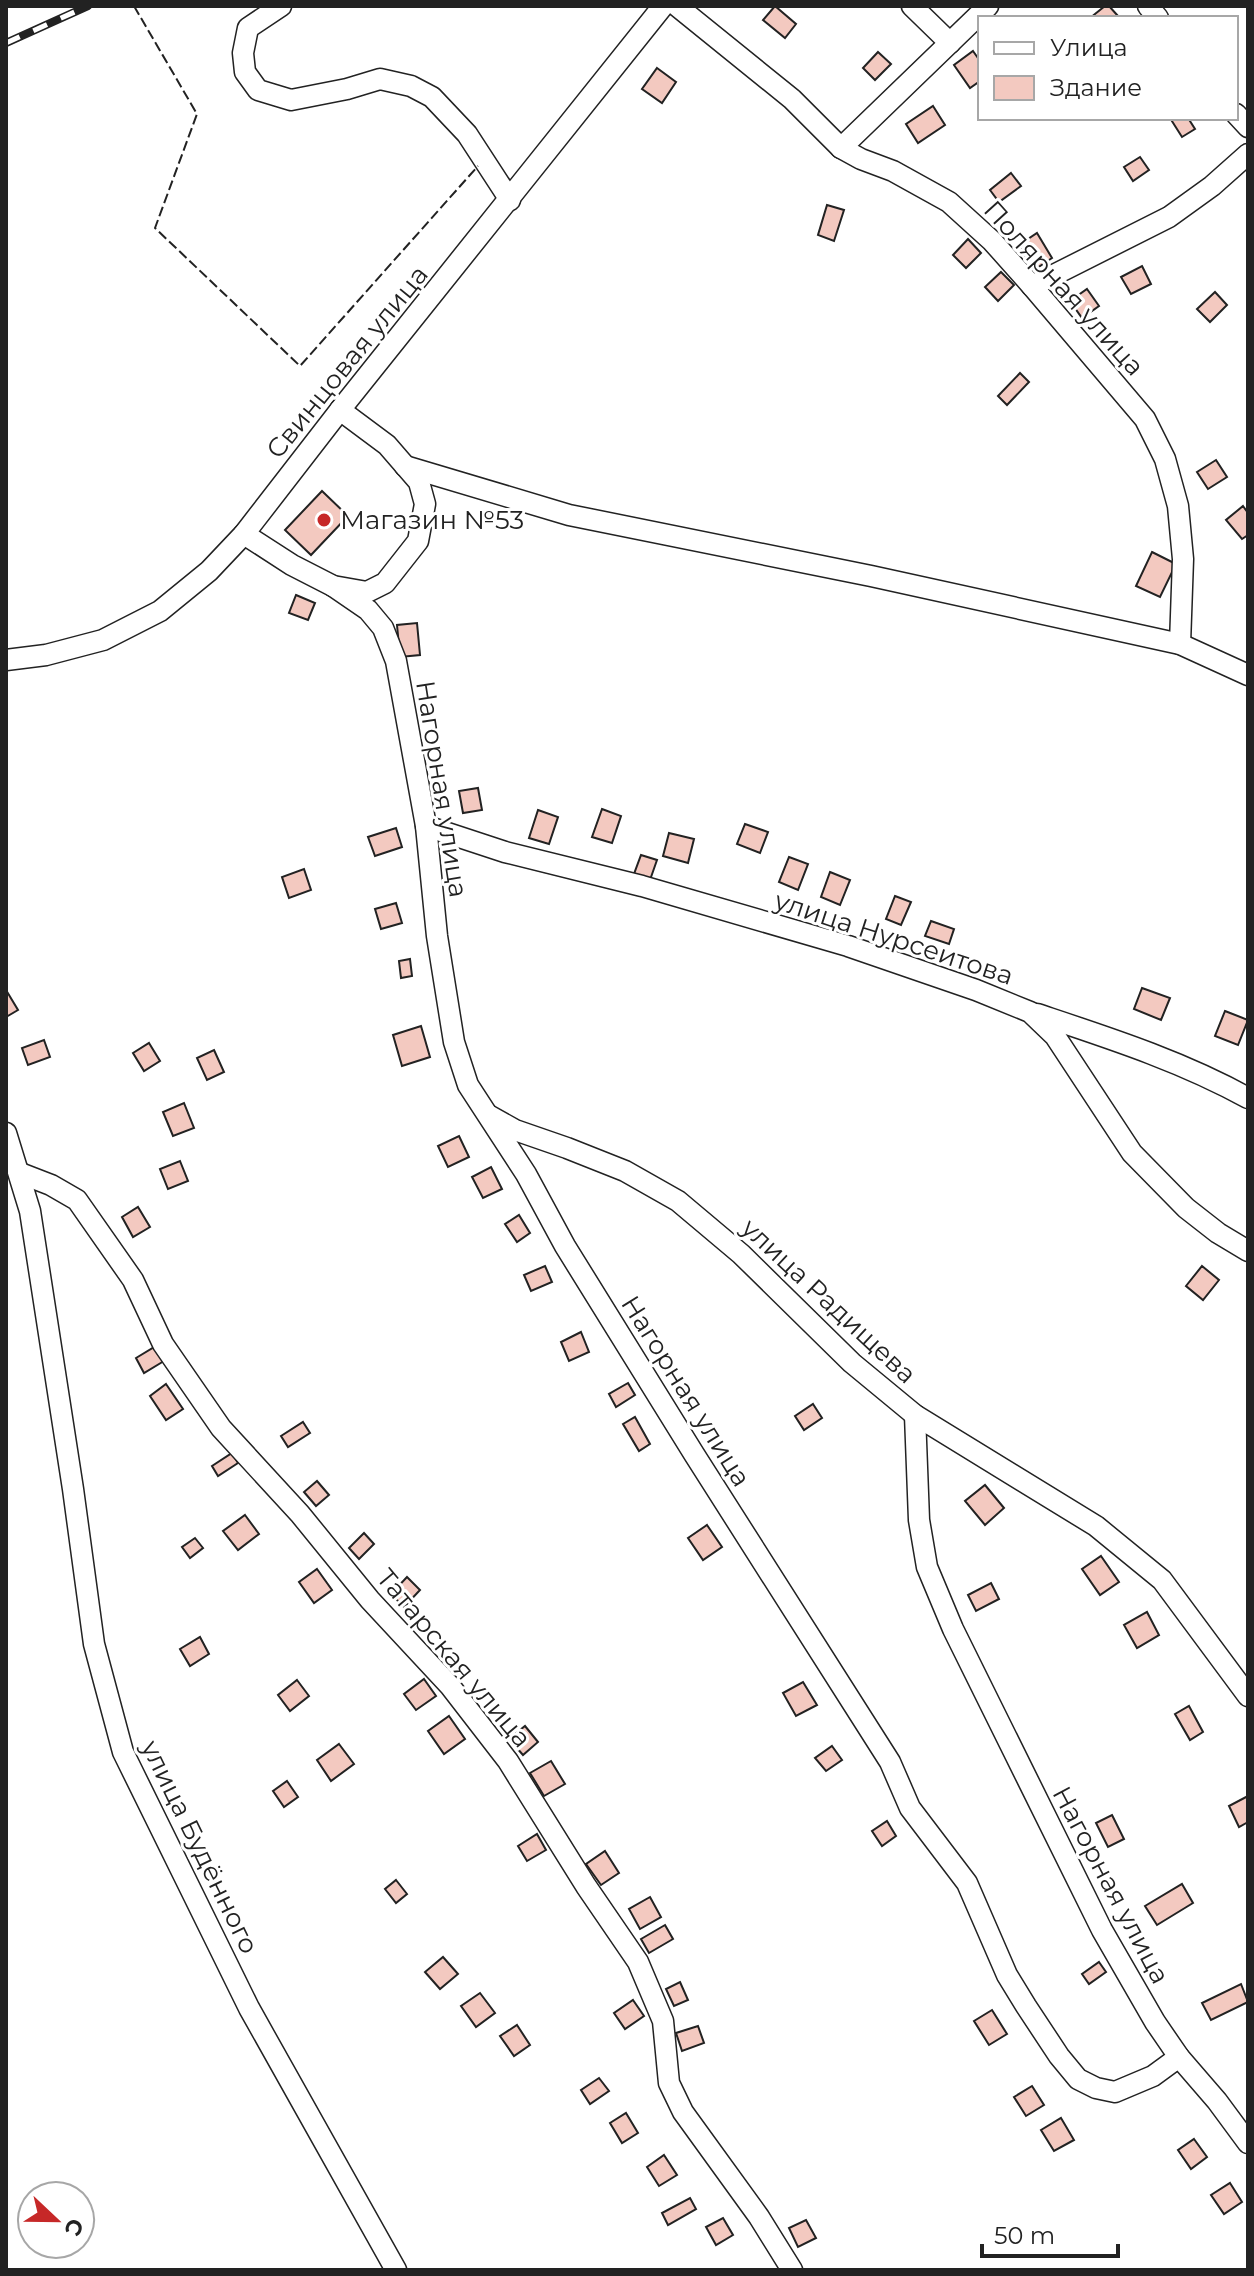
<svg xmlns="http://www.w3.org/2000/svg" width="1254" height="2276" font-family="Montserrat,sans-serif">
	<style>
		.building { fill: #f3c9c0; stroke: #222; stroke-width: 2 }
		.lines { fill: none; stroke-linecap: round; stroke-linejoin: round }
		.minor-casing { stroke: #222; stroke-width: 23 }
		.minor { stroke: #fff; stroke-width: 20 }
		.rail-casing { stroke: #222; stroke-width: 8 }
		.rail { stroke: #fff; stroke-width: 5; stroke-dasharray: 15; stroke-linecap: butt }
		.fence { stroke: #222; stroke-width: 2; stroke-dasharray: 10 4; stroke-linecap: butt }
		.poi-dot { fill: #c62828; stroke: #fff; stroke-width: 3 }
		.labels { text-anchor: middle; stroke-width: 6; stroke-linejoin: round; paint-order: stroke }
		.street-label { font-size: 26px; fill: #222; stroke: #fff }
		.poi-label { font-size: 26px; fill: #222; stroke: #fff; text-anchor: start }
	</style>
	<rect width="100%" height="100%" fill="#fff"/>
	<g class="building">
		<path d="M775,6L796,24L785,38L763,20Z"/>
		<path d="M1105,6H1109L1118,16L1090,18Z"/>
		<path d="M973,51L980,61V81L970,88L954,65Z"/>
		<path d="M878,52L891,64L875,80L863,68Z"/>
		<path d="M657,68L676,82L662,103L642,89Z"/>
		<path d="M933,106L945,125L918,143L906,124Z"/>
		<path d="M1170,118H1188L1195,129L1182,137Z"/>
		<path d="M1140,157L1149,170L1133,181L1124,167Z"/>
		<path d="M1011,173L1021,186L999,202L990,190Z"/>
		<path d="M827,205L844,210L834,241L818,235Z"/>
		<path d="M1037,233L1052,258L1034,270L1019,245Z"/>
		<path d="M968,239L981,253L966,268L953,255Z"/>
		<path d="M1142,266L1151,284L1131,294L1121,277Z"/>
		<path d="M1001,272L1014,285L998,301L985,287Z"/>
		<path d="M1087,289L1099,306L1082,318L1070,301Z"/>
		<path d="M1215,292L1227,305L1210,322L1197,309Z"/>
		<path d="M1020,373L1029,382L1007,405L998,396Z"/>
		<path d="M1216,460L1227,477L1208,489L1197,472Z"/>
		<path d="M322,491L348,516L311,555L285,530Z"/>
		<path d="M1243,506L1248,513V535L1242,539L1226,520Z"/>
		<path d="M1152,552L1176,564L1160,597L1136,586Z"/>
		<path d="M296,595L315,603L308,620L289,613Z"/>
		<path d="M417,623L420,655L400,657L397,625Z"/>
		<path d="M478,788L482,810L463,813L459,791Z"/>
		<path d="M602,809L621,816L612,843L592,837Z"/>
		<path d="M538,810L558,817L549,844L529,838Z"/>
		<path d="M745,824L768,832L760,853L737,844Z"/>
		<path d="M396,828L402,847L375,856L368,837Z"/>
		<path d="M669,833L694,839L688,863L663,856Z"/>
		<path d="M641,855L657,860L650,880L634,874Z"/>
		<path d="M789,857L808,864L798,890L779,882Z"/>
		<path d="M304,869L311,890L289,898L282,877Z"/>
		<path d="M830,872L850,880L840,905L821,897Z"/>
		<path d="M895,896L911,902L901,925L886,919Z"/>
		<path d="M396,903L402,923L381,929L375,909Z"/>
		<path d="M931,921L954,929L949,944L925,936Z"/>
		<path d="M410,959L412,976L401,978L399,961Z"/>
		<path d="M1142,988L1170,998L1161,1020L1134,1009Z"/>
		<path d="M6,990L18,1010L6,1017Z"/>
		<path d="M1225,1011L1248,1020L1238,1045L1215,1036Z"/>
		<path d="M421,1026L430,1057L402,1066L393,1035Z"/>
		<path d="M44,1040L50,1057L28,1065L22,1048Z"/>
		<path d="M149,1043L160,1061L144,1071L133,1053Z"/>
		<path d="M214,1050L224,1072L207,1080L197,1058Z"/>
		<path d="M184,1103L194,1128L173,1136L163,1112Z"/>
		<path d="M459,1136L469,1157L448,1167L438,1146Z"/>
		<path d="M180,1161L188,1181L168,1189L160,1169Z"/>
		<path d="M491,1167L502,1189L483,1198L472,1177Z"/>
		<path d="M138,1207L150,1227L133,1237L122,1217Z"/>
		<path d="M519,1215L530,1233L517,1242L505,1224Z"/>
		<path d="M545,1266L552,1282L531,1291L524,1275Z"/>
		<path d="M1202,1266L1219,1280L1203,1300L1186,1286Z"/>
		<path d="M581,1332L589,1352L569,1361L561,1342Z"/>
		<path d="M156,1346L164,1361L144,1373L136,1358Z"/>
		<path d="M628,1383L635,1395L616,1407L609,1394Z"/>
		<path d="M166,1384L183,1409L166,1420L150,1396Z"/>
		<path d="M813,1404L822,1418L804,1430L795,1416Z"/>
		<path d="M635,1417L650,1444L639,1451L623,1424Z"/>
		<path d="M303,1422L310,1433L288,1447L281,1436Z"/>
		<path d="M232,1453L238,1463L218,1476L212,1466Z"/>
		<path d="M317,1481L329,1495L316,1506L304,1492Z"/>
		<path d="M985,1485L1004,1508L985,1525L965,1501Z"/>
		<path d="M245,1515L259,1534L238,1550L223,1531Z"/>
		<path d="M707,1525L722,1547L703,1560L688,1538Z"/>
		<path d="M364,1533L374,1544L359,1559L349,1548Z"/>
		<path d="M195,1538L203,1548L190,1558L182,1547Z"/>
		<path d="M1101,1556L1119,1582L1100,1595L1082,1569Z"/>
		<path d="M317,1569L332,1590L314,1603L299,1582Z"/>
		<path d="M407,1577L420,1590L404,1607L391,1594Z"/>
		<path d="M991,1583L999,1599L976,1611L968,1595Z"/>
		<path d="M1147,1612L1159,1635L1137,1648L1124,1625Z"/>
		<path d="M200,1637L209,1654L190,1666L180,1649Z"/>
		<path d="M424,1679L436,1696L416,1710L404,1694Z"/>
		<path d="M297,1680L309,1696L290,1711L278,1695Z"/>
		<path d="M803,1682L817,1705L796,1716L783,1693Z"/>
		<path d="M1189,1706L1203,1732L1190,1740L1175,1714Z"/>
		<path d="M449,1716L465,1739L444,1754L428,1731Z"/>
		<path d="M525,1726L538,1742L523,1755L509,1739Z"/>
		<path d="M339,1744L354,1764L331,1781L317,1760Z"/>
		<path d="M832,1746L842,1760L826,1771L815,1758Z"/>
		<path d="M551,1761L565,1784L544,1796L530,1773Z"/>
		<path d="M287,1781L298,1797L284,1807L273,1791Z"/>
		<path d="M1248,1796V1822L1239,1827L1229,1806Z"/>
		<path d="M1112,1815L1124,1839L1108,1847L1096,1823Z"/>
		<path d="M887,1821L896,1836L882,1846L872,1831Z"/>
		<path d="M537,1834L546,1850L527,1861L518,1846Z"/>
		<path d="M605,1851L619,1873L601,1885L586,1864Z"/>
		<path d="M396,1880L407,1894L396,1903L385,1889Z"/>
		<path d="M1182,1884L1193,1903L1157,1925L1145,1906Z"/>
		<path d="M650,1897L661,1917L640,1929L629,1909Z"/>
		<path d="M665,1925L673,1939L649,1953L641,1939Z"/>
		<path d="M443,1957L458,1974L440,1989L425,1972Z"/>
		<path d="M1099,1962L1106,1972L1089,1984L1082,1974Z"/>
		<path d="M680,1982L688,2000L674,2006L666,1989Z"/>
		<path d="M1241,1984L1248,2002L1211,2020L1202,2003Z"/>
		<path d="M480,1993L495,2013L476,2027L461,2006Z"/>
		<path d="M633,2000L644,2016L625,2029L614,2013Z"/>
		<path d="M992,2010L1007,2034L989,2045L974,2021Z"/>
		<path d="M517,2025L530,2045L514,2056L500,2036Z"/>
		<path d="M698,2026L704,2043L682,2051L676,2033Z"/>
		<path d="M599,2078L609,2091L590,2104L581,2090Z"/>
		<path d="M1032,2086L1044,2105L1026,2116L1014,2097Z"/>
		<path d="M626,2113L638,2133L622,2143L610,2123Z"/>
		<path d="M1061,2118L1074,2140L1054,2151L1041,2130Z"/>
		<path d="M1194,2139L1207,2157L1191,2169L1178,2150Z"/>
		<path d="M664,2155L677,2175L659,2186L647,2167Z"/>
		<path d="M1230,2183L1242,2202L1224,2214L1211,2195Z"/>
		<path d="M690,2198L696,2209L668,2225L662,2213Z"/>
		<path d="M723,2218L733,2235L716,2245L706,2227Z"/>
		<path d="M806,2220L816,2238L798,2247L789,2228Z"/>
	</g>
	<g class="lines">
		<g class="minor-casing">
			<g id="minor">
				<path d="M281,6L248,28L243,53L245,72L258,90L291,100L347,89L380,79L411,86L432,97L467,134L510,200"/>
				<path d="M677,6L792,99L841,148L861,159L893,171L949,202L992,241L1032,286L1145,419L1165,459L1178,506L1183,559L1180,644"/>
				<path d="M912,6L950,43"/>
				<path d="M1148,6L1158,18"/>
				<path d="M1236,114L1248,127"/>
				<path d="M841,148L988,6"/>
				<path d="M1032,286L1169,217L1212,186L1248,154"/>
				<path d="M405,466L569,515L871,576L1180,644L1248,675"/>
				<path d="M244,534L292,565L333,586L367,592L385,583L418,541L425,504L419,482L387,445L340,410"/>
				<path d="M333,586L368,610L383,628L396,661L426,826L437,936L454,1042L468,1085L526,1174L565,1246L694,1454L890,1762L910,1808L967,1883L1007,1975L1026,2006L1059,2056L1078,2079L1096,2088L1115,2092L1153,2076L1179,2057"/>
				<path d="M6,660L46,655L103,640L160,611L209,571L244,534L340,410L663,6"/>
				<path d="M426,826L505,852L642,886L848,946L976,990L1030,1012L1055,1036L1132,1153L1186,1208L1218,1233L1248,1251"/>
				<path d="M1037,1014C1109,1038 1181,1061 1248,1098"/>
				<path d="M490,1116L515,1130L567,1148L625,1171L678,1201L741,1254L852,1363L915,1415L1096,1526L1162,1580L1248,1696"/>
				<path d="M6,1133L30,1211L73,1489L94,1644L123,1752L249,2008L396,2270"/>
				<path d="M20,1173L51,1185L77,1200L133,1280L163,1344L221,1428L300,1514L370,1600L450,1686L508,1761L586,1886L638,1962L663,2021L669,2083L683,2112L759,2217L792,2270"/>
				<path d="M915,1415L919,1520L927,1567L953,1629L1102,1930L1155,2022L1179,2057L1217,2101L1248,2143"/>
			</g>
		</g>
		<use href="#minor" class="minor"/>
		<g class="rail-casing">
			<path id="rail" d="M6,43L88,6"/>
		</g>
		<use href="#rail" class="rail"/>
		<path class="fence" d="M134,6L197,114L155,228L300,366L478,166"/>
	</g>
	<circle class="poi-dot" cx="324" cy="520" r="8"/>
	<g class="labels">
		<g class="street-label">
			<text transform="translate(1064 288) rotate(48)" y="9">Полярная улица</text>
			<text transform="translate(347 362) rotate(-51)" y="9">Свинцовая улица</text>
			<text transform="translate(442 789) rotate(81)" y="9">Нагорная улица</text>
			<text transform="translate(894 938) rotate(18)" y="9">улица Нурсеитова</text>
			<text transform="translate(829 1301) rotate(43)" y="9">улица Радищева</text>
			<text transform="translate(686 1391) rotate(58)" y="9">Нагорная улица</text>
			<text transform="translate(454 1658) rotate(50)" y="9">Татарская улица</text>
			<text transform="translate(200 1847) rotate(64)" y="9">улица Будённого</text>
			<text transform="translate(1111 1885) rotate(62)" y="9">Нагорная улица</text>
		</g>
		<g class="poi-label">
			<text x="340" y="529">Магазин №53</text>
		</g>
	</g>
	<rect width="1254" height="2276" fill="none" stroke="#222222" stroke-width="16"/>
	<rect x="978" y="16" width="260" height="104" fill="#ffffff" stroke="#a7a7a7" stroke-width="2"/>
	<rect x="994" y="42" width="40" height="12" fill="#ffffff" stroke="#a7a7a7" stroke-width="2"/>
	<text x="1050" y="56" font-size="24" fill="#222222">Улица</text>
	<rect x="994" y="76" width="40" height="24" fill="#f3c9c0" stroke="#a7a7a7" stroke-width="2"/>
	<text x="1050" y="96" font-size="24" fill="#222222">Здание</text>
	<g transform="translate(56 2220) rotate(112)"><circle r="38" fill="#ffffff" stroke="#a7a7a7" stroke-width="2"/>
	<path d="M0-6L14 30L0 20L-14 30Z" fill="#c62828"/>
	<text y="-12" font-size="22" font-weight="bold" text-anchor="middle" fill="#222222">С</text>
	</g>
	<path d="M982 2244v12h136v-12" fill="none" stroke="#222222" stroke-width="4"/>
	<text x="994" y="2244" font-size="24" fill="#222222" stroke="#ffffff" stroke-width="6" paint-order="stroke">50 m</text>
</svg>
